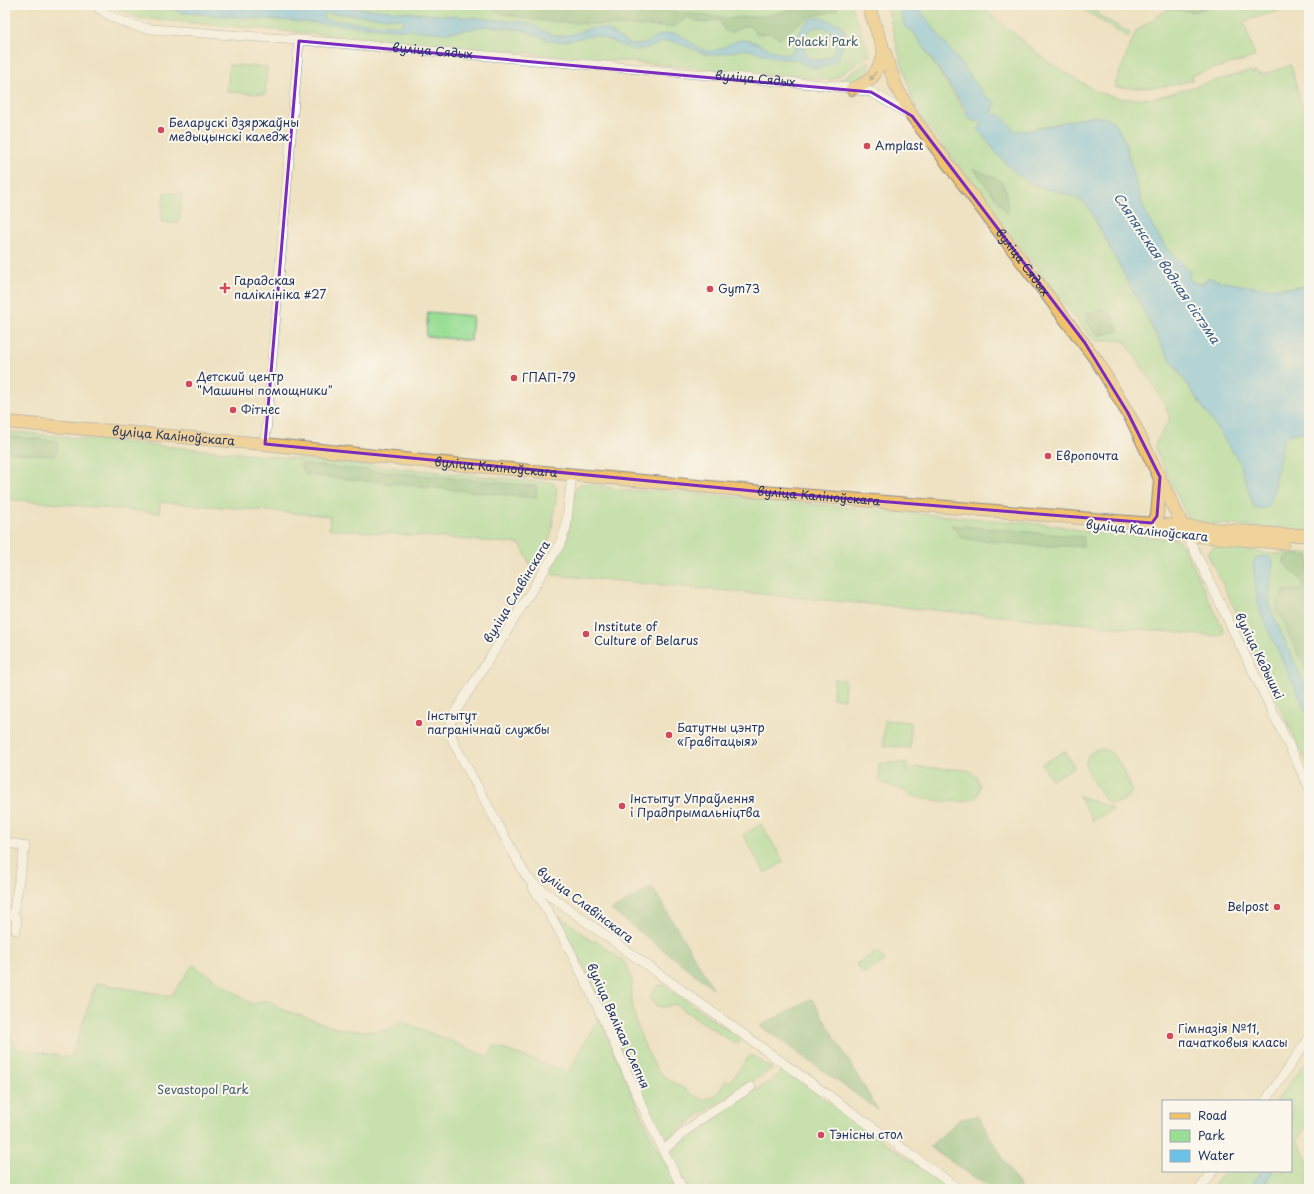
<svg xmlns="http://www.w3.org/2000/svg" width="1314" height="1194" font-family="'Playpen Sans',sans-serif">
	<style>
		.green { fill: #9ade95; stroke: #5a867a }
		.forest { fill: #7bbd7e; stroke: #4b766e }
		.water { fill: #6cc1e9; stroke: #4478a4; fill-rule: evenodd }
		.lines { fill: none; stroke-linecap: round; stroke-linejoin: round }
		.minor-casing { stroke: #858890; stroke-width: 10 }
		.major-casing { stroke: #858890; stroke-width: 14 }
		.minor { stroke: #fff; stroke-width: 9 }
		.major { stroke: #f2c26a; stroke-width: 12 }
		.oneway { fill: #867864 }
		.marked { fill: none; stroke: #7b2cbf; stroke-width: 3; stroke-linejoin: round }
		.poi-dot { fill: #d1495b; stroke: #fbf7ec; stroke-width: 1.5 }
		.labels { text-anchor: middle; stroke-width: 4; stroke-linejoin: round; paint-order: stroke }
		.park-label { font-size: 12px; fill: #3b5b6c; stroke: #fbf7ec }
		.street-label { font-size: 12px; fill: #1b2f5e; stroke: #fbf7ec }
		.poi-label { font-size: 12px; fill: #1b2f5e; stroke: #fbf7ec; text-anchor: start }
		.water-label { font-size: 13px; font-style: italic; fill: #335b88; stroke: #fbf7ec }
	</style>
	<rect width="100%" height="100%" fill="#fbf7ec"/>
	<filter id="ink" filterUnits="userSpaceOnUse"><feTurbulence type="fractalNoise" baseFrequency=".025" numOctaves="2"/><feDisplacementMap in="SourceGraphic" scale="8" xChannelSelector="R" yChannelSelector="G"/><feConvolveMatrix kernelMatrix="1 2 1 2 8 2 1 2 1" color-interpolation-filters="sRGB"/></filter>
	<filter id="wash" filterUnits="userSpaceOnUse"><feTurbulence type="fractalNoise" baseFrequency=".012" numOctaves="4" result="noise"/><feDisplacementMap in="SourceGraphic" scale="16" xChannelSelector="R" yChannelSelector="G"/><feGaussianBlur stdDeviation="0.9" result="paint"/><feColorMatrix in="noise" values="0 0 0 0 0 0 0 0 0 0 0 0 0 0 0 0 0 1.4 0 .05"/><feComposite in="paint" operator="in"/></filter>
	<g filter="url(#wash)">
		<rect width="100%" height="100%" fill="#efe2c2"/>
		<g class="green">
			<path d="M110,5H851L870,55L832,80L138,18Z"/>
			<path d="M887,5H900L906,28L913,31L966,113L979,121L982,126L978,129C993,147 1008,171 1029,182C1047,192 1073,191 1088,206L1163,348L1239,461L1245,473L1253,505L1265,508L1269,504L1282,444C1287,432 1297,431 1309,432V532L1195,522L1187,517L1155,448L1156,443L1170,418L1165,404L1126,342C1116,337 1105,344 1095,340C1087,336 1064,300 1053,290L916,110L898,51Z"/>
			<path d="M916,5H979L1047,61L1097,92L1123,99L1146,98L1151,99L1250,71L1251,73L1256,71L1257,74L1261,73L1262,75L1291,65L1302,107L1309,122V286L1269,289L1254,288L1225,282L1205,281L1199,284L1193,283L1189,278L1190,271L1166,248L1148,219L1140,198L1124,139L1114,122L1106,118L1091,116L1027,131H1015L999,114L996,116L992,112L994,110L989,98L986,97Z"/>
			<path d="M1077,5H1091L1100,16L1130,33L1128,38Z"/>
			<path d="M1214,5L1293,7L1244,21L1255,57L1192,75V80C1166,88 1141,89 1114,87L1136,31L1165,11L1171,9L1194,12Z"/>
			<path d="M870,61L869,73L858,81L839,80Z"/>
			<path d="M229,65L267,67L265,94L227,92Z"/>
			<path d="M164,192L182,194L179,223L161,222Z"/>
			<path d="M428,312L473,316L471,341L426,336Z"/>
			<path d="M5,431L553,483L557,488L551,535L545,548L532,568L520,544L329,529L330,516L160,502L159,513L5,499Z"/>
			<path d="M580,484C591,482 601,486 611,488C626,491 642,492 656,490L1061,526L1083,531L1177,539L1183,545L1224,631L1222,635L1215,636L554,575L550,572L568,536L575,490Z"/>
			<path d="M1217,544L1269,554L1309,553V767L1247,641L1236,611L1207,553Z"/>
			<path d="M834,679L845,680L844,699L833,698Z"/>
			<path d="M885,720L911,722L910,748L883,746Z"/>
			<path d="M1097,749C1100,749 1104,749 1107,750C1117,754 1129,781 1132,791C1126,801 1121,803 1109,804C1103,798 1085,772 1086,763C1086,760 1088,757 1089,754Z"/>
			<path d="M1065,751L1074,767L1052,780L1042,764Z"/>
			<path d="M879,763H908L907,773L910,769L917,767L968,770C983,778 985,798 966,801C957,803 925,800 916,797C911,796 907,793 905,788L904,791L879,781Z"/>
			<path d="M1078,795L1113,809L1093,821Z"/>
			<path d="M761,824L784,862L765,873L743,835Z"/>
			<path d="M561,917C573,925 582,934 593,942L595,940L627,964L630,976L633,981C626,1004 644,1051 658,1070C665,1078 677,1084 686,1090C693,1095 701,1102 710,1098C717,1096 722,1086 726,1080L730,1082L749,1056H754L772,1069L707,1110L663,1141L623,1058L583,964L556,918Z"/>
			<path d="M878,951L885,961L863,974L856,964Z"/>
			<path d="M193,965L252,1004L268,1000L284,1010L339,1029L378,1032L392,1028L401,1021L489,1057L494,1046L568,1072L599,1017L649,1132L678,1189H5V1026L17,1048L71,1058L96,983L171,996Z"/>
			<path d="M664,985L739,1038L740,1042L735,1044L675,1004C671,1005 666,1007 662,1007C647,1007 648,985 664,985Z"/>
			<path d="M1309,1061V1123L1297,1140L1309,1164V1189H1211L1224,1171H1291V1101H1276L1301,1068Z"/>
			<path d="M784,1070L950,1189H688L671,1156L678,1142L725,1108L768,1083Z"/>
		</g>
		<g class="forest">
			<path d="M488,5H614L728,18L765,16L808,5L838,6L837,10C827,14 817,14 806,19C796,23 790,32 780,38L770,33L756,34L752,28L746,25L731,33L724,30L720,21L714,20L704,23L687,17L674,27L606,25L532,20L503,14Z"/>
			<path d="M1170,5H1214L1194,12L1171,9Z"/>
			<path d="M973,168L1001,181L1006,191L1008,214Z"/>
			<path d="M1102,309L1110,313L1119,331L1100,335C1091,330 1087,324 1086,314Z"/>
			<path d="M5,436L58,441L56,456L5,452Z"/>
			<path d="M300,464L537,486L536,498L306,475Z"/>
			<path d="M951,525L1084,537L1083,546H1036L961,538Z"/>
			<path d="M1288,554L1309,556V676L1288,634L1285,621L1275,610L1284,590H1300L1303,588L1302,581L1284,563V559Z"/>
			<path d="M652,887L713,988L611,910Z"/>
			<path d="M812,999L878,1110L760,1026Z"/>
			<path d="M978,1116L1021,1189H992L929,1147L960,1119Z"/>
		</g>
		<g class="water">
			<path d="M162,5H319L522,22C535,24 545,34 558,36C575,38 587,24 606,29C616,33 623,44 635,45C650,47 655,31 674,34C688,36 695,50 709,51C722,51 733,39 746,40C760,41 782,62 794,51C797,28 811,7 835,24L839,22L845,32L846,43L843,44L839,56L834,62L827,66L819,68L810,67L797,60L777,58L746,49L715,55L705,54L673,41L663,42L648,48L634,50L595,35L560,42L550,41L523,30L486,26L446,33L184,13L169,9ZM327,13L401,19H403L404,22L400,26L326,20L322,17ZM823,27L831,31L829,38L836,43L835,51L829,57L817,60C795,54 800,25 823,27Z"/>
			<path d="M900,5H916L986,97L993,100L995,105L992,112L996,116L1000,114L1015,131H1027L1091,116L1106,118L1114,122L1124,139L1140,198L1148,219L1166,248L1190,271L1189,278L1193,283L1203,284L1208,278C1242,287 1274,291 1309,286V432L1292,433L1283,441L1271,502L1268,507L1260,509L1254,507L1239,461L1163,348L1088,206C1073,191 1047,192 1029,182C1007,171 993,147 978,129L982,126L979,121C972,122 966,119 967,111L913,31L904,26Z"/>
			<path d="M1262,556L1270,557L1273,561L1269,599L1270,608L1309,694V717L1262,617L1257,599L1253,563L1256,558Z"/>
			<path d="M1261,1171H1273L1262,1189H1249Z"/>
		</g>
	</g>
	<g filter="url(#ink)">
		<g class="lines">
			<g class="minor-casing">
				<g id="minor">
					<path id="s1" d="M95,5C111,19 131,26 152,29L337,43L836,86L871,92L911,115"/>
					<path d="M265,444L299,41"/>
					<path d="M572,475L566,528L559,546L502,639L453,715C448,727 451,738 457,749L521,867L527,877L535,885L959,1189"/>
					<path d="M1187,535L1309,787"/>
					<path d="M5,842L25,846L13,915L17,920L16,930"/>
					<path d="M532,886C595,981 629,1090 683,1189"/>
					<path d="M1265,1101L1309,1038"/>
					<path d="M663,1151L683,1133L707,1115L751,1087"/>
					<path d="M1200,1189L1213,1171"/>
				</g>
			</g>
			<g class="major-casing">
				<g id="major">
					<path id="s2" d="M868,5L896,86L912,116L1097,361L1133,422L1185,531"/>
					<path d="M852,89C876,80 874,75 885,53"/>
					<path id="s3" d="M5,422L265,444L422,461L764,492L1287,535H1309"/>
					<path d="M1148,524L1153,522L1157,516L1160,480"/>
					<path d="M1176,534L1283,543"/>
				</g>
			</g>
			<use href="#minor" class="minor"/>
			<use href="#major" class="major"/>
		</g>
		<defs><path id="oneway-solid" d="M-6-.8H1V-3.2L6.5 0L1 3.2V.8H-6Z"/></defs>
		<use class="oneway" href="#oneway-solid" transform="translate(873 76) rotate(125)"/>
	</g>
	<path d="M0 0H1314V1194H0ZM299,41L871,92L912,116L1085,343L1128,413L1160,477L1157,516L1152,523L764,492L265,444Z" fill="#efe2c2" fill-opacity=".55" fill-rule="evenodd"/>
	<path class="marked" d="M299,41L871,92L912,116L1085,343L1128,413L1160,477L1157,516L1152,523L764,492L265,444Z"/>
	<g class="poi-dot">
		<circle cx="161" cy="130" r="4"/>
		<circle cx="867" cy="146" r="4"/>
		<path d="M223 282h4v4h4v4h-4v4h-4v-4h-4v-4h4z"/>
		<circle cx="710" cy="289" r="4"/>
		<circle cx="514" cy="378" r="4"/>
		<circle cx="189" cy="384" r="4"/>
		<circle cx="233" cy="410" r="4"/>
		<circle cx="1048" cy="456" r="4"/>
		<circle cx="586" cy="634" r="4"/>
		<circle cx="419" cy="723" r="4"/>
		<circle cx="669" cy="735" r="4"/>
		<circle cx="622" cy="806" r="4"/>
		<circle cx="1277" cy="907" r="4"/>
		<circle cx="1170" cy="1036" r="4"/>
		<circle cx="821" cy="1135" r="4"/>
	</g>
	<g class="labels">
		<g class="park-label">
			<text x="823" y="46">Polacki Park</text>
			<text x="203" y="1094">Sevastopol Park</text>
		</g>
		<g class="street-label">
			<text dy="4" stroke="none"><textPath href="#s1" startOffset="344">вуліца Сядых</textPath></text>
			<text dy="4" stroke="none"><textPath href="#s1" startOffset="668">вуліца Сядых</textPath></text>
			<text dy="4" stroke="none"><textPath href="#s2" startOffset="303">вуліца Сядых</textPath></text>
			<text dy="4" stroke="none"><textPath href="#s3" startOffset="169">вуліца Каліноўскага</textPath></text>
			<text dy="4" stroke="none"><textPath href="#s3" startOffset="493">вуліца Каліноўскага</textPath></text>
			<text dy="4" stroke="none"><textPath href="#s3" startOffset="817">вуліца Каліноўскага</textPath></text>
			<text transform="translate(1147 531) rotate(6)" y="4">вуліца Каліноўскага</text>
			<text transform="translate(517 592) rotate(-59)" y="4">вуліца Славінскага</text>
			<text transform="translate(1259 656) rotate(64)" y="4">вуліца Кедышкі</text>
			<text transform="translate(585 905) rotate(37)" y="4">вуліца Славінскага</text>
			<text transform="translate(618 1026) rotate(66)" y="4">вуліца Вялікая Слепня</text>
		</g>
		<g class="poi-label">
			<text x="169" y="127">Беларускі дзяржаўны<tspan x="169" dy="14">медыцынскі каледж</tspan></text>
			<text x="875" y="150">Amplast</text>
			<text x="234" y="285">Гарадская<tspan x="234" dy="14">паліклініка #27</tspan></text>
			<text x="718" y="293">Gym73</text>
			<text x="197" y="381">Детский центр<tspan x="197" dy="14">"Машины помощники"</tspan></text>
			<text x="522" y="382">ГПАП-79</text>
			<text x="241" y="414">Фітнес</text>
			<text x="1056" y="460">Европочта</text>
			<text x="594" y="631">Institute of<tspan x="594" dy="14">Culture of Belarus</tspan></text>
			<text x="427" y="720">Інстытут<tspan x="427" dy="14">пагранічнай службы</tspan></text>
			<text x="677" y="732">Батутны цэнтр<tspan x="677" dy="14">«Гравітацыя»</tspan></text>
			<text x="630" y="803">Інстытут Упраўлення<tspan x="630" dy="14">і Прадпрымальніцтва</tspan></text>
			<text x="1269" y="911" text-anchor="end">Belpost</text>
			<text x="1178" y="1033">Гімназія №11,<tspan x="1178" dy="14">пачатковыя класы</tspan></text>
			<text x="829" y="1139">Тэнісны стол</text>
		</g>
		<g class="water-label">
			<text transform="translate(1167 268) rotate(56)" y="5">Сляпянская водная сістэма</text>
		</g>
	</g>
	<rect width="1314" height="1194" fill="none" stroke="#fbf7ec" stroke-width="20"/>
	<rect x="1162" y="1100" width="130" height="72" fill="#fbf7ec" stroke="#a1a7b3"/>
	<rect x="1170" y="1113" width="20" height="6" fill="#f2c26a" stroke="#a1a7b3"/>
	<text x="1198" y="1120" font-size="12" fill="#1b2f5e">Road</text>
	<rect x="1170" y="1130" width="20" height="12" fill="#9ade95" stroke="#a1a7b3"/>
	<text x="1198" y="1140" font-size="12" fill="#1b2f5e">Park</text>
	<rect x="1170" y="1150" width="20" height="12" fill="#6cc1e9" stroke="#a1a7b3"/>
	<text x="1198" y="1160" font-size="12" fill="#1b2f5e">Water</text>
</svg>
